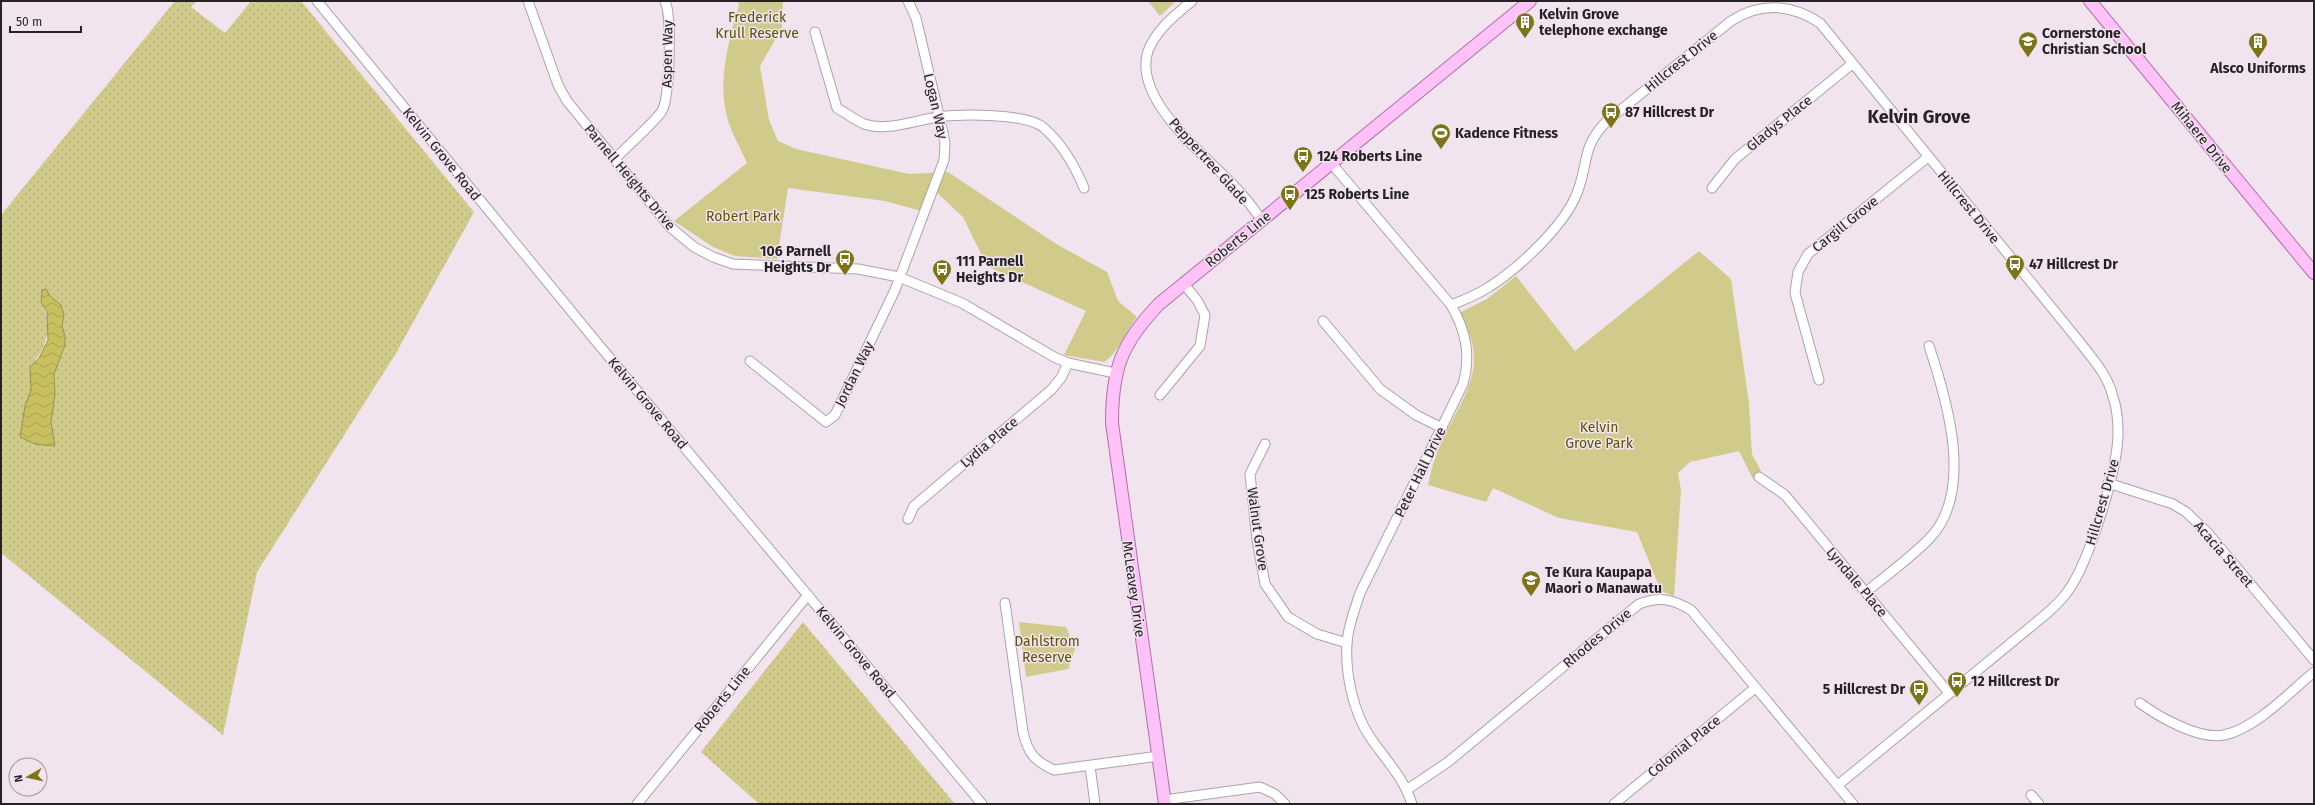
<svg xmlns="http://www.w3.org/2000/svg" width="2315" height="805" font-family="'Fira Sans',sans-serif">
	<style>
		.grass { fill: url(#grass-dots); fill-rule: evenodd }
		.park { fill: #d1cb8b }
		.water { fill: url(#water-waves); stroke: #98904d }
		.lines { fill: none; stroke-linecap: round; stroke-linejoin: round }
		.minor-casing { stroke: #aea2ac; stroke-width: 11 }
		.major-casing { stroke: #b26fab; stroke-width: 14 }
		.minor { stroke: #fff; stroke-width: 9 }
		.major { stroke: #fec2f8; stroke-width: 12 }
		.labels { text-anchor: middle; stroke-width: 3; stroke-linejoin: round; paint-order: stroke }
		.poi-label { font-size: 14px; font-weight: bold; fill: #272226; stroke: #f1e4ef; text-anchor: start }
		.park-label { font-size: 14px; fill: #5a5305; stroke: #f1e4ef }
		.street-label { font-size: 14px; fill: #272226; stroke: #f1e4ef }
		.district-label { font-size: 18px; font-weight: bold; fill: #272226; stroke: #f1e4ef }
	</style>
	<defs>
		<pattern id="grass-dots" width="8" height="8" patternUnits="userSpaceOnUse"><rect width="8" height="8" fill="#d1cb8b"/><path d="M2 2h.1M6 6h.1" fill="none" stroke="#b3ae78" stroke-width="1.8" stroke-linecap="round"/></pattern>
		<pattern id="water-waves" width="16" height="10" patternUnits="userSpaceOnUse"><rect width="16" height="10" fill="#c8bf5e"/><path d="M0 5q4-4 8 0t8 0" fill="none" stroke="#aca452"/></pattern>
	</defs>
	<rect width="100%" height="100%" fill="#f1e4ef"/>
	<g class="grass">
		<path d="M175,1H196L191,7L225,33L251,1H301L474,212L395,355L257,572L223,735L1,553V215ZM50,296L61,305L64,315L62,326L65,336V345L54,374L55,395L51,422L55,446L25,406L31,390L30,367C47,348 54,325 41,302Z"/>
		<path d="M803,622L955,804H759L701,752Z"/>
	</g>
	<g class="park">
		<path d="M738,1H783L782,28L760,66L769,120L778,141L796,149L909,174L948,172L1058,245L1107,272L1118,301L1137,317C1128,329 1116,356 1104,362L1064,355L1086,311L987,266L963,217L934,190L925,212L885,201L788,188L777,259L735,256L713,247L674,221L747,163C741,150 734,137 729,124C716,84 728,44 739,5Z"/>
		<path d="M1148,1H1176L1160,16Z"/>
		<path d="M1699,251L1731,279L1749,403L1752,454L1763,475L1753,479L1739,451L1690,462L1678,473L1681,490L1674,596L1661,591L1637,532L1559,518L1493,488L1486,502L1428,485C1430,476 1432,465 1436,456C1455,403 1496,372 1459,313L1487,299L1516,276L1575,351Z"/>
		<path d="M1019,622L1066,627L1075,649L1068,669L1026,677Z"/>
	</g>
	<path class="water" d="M46,289L50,296L61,305L64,315L62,326L65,336V345L54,374L55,395L51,422L55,446L35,444L20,437L25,406L31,390L30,367L39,358L48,340L47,312L41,302L42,290Z"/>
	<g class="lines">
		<g class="minor-casing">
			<g id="minor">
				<path d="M317,1L594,339L982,804"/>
				<path d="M528,1L558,85L567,101L670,227L694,247L713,257L733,264L858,269L899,277L962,303L1054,357L1068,363L1115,373"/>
				<path d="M1192,1C1175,15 1156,30 1148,51C1132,101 1208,157 1237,189C1246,198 1254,210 1262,220"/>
				<path d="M815,32L837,108C846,113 855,120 864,124C887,132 915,120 939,117C960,114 1027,113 1044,128C1061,143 1075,166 1084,188"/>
				<path d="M615,159C625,148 655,122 662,111C670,96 672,16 665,1"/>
				<path d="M1332,164L1451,305C1466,331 1471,355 1463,384L1360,593C1355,609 1348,626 1347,643C1345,673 1353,712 1370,737C1385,759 1404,778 1412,804"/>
				<path d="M1712,188L1735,159L1852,64"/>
				<path d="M1451,305C1464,300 1477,295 1489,287C1519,268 1565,225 1577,193C1589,163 1581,147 1607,121L1731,21C1760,2 1791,4 1820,23L2078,340C2092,358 2108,375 2113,397C2117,408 2118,421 2118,433C2118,469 2089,562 2068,591C2062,600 2053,608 2045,615L1838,785"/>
				<path d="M1323,321L1380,389L1416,415L1442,428"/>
				<path d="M750,361L826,422L835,415L895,290L944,160L945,143L942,128L916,18L908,1"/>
				<path d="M1819,380L1795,293L1798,272L1808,254L1928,157"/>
				<path d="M1160,395L1200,346L1205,315L1197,300L1184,284"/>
				<path d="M1265,444L1250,474L1257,540L1265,584L1288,617L1317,634L1347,643"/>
				<path d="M1759,477L1785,495L1949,693"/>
				<path d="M2108,483L2173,504L2186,512L2207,532L2314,660"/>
				<path d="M908,519L914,506L1051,390L1061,378L1068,363"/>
				<path d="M1866,592C1887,575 1910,558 1929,539C1975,492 1947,400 1929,346"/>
				<path d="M1005,603L1023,732C1028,754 1035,761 1054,770L1159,756"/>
				<path d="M2140,703C2159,717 2199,740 2224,735C2255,729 2290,692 2314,672"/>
				<path d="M1090,766L1095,804"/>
				<path d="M1408,789L1448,762L1639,604C1660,596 1672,599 1691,610L1853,804"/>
				<path d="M2031,795L2039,804"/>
				<path d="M1164,800L1260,787L1275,794L1285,804"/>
				<path d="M637,804L808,595"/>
				<path d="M1614,804L1755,688"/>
			</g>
		</g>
		<g class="major-casing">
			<g id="major">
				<path d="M2090,1L2314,273"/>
				<path d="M1165,804L1112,423C1112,369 1121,344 1159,304L1530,1"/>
			</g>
		</g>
		<use href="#minor" class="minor"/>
		<use href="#major" class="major"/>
	</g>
	<defs>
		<g id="building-pin" transform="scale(1)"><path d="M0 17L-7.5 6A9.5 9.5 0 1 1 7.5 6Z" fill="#7d7417" stroke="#f1e4ef"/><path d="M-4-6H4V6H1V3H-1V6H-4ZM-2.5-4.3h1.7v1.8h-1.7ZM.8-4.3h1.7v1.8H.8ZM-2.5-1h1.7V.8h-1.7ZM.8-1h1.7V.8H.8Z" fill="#fff"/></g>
		<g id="school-pin" transform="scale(1)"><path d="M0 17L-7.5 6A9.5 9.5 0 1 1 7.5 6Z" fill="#7d7417" stroke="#f1e4ef"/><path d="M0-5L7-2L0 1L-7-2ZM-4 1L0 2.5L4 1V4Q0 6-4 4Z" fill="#fff"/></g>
		<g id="bus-pin" transform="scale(1)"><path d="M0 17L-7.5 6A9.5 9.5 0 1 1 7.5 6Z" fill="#7d7417" stroke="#f1e4ef"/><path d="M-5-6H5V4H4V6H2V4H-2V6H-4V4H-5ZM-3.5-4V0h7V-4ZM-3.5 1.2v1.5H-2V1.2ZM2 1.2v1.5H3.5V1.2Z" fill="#fff"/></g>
		<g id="stadium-pin" transform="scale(1)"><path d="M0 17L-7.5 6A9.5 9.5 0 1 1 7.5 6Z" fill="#7d7417" stroke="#f1e4ef"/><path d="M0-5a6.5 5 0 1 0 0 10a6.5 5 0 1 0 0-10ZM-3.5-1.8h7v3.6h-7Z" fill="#fff"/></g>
	</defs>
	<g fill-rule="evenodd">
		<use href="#building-pin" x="1525" y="22"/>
		<use href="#school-pin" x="2028" y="41"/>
		<use href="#building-pin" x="2258" y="42"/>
		<use href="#bus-pin" x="1611" y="112"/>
		<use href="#stadium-pin" x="1441" y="133"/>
		<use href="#bus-pin" x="1303" y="156"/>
		<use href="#bus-pin" x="1290" y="194"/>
		<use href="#bus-pin" x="845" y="259"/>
		<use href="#bus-pin" x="2015" y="264"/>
		<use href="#bus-pin" x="942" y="269"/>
		<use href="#school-pin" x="1531" y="580"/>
		<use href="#bus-pin" x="1957" y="681"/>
		<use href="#bus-pin" x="1919" y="689"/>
	</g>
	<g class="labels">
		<g class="poi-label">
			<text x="1539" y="19">Kelvin Grove<tspan x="1539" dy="16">telephone exchange</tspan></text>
			<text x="2042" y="38">Cornerstone<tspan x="2042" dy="16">Christian School</tspan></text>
			<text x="2258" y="73" text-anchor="middle">Alsco Uniforms</text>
			<text x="1625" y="117">87 Hillcrest Dr</text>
			<text x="1455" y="138">Kadence Fitness</text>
			<text x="1317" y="161">124 Roberts Line</text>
			<text x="1304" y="199">125 Roberts Line</text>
			<text x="831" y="256" text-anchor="end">106 Parnell<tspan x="831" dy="16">Heights Dr</tspan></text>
			<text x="956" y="266">111 Parnell<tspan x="956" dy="16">Heights Dr</tspan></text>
			<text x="2029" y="269">47 Hillcrest Dr</text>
			<text x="1545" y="577">Te Kura Kaupapa<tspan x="1545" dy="16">Maori o Manawatu</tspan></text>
			<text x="1971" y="686">12 Hillcrest Dr</text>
			<text x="1905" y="694" text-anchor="end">5 Hillcrest Dr</text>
		</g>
		<g class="park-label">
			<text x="757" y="22">Frederick<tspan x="757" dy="16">Krull Reserve</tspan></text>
			<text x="743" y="221">Robert Park</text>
			<text x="1599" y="432">Kelvin<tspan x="1599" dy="16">Grove Park</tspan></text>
			<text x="1047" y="646">Dahlstrom<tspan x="1047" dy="16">Reserve</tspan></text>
		</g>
		<g class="street-label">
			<text transform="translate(667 54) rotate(-89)" y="5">Aspen Way</text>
			<text transform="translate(1681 61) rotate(-39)" y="5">Hillcrest Drive</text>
			<text transform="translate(936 106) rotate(77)" y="5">Logan Way</text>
			<text transform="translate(1779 123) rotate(-39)" y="5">Gladys Place</text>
			<text transform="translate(2202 137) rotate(51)" y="5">Mihaere Drive</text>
			<text transform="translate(442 154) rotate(51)" y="5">Kelvin Grove Road</text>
			<text transform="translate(1209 161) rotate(48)" y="5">Peppertree Glade</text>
			<text transform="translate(630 177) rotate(50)" y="5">Parnell Heights Drive</text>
			<text transform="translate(1969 207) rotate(51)" y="5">Hillcrest Drive</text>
			<text transform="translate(1845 224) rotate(-39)" y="5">Cargill Grove</text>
			<text transform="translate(1238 239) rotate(-39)" y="5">Roberts Line</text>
			<text transform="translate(854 374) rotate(-64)" y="5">Jordan Way</text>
			<text transform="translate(648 403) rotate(50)" y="5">Kelvin Grove Road</text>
			<text transform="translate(989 442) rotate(-40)" y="5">Lydia Place</text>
			<text transform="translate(1420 472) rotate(-64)" y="5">Peter Hall Drive</text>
			<text transform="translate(2102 502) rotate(-74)" y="5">Hillcrest Drive</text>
			<text transform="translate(1258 529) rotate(82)" y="5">Walnut Grove</text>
			<text transform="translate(2224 554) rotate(49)" y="5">Acacia Street</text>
			<text transform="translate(1857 582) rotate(50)" y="5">Lyndale Place</text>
			<text transform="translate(1134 589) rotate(82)" y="5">McLeavey Drive</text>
			<text transform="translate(1597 638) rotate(-40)" y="5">Rhodes Drive</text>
			<text transform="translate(856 652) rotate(50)" y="5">Kelvin Grove Road</text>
			<text transform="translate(722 699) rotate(-51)" y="5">Roberts Line</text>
			<text transform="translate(1684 746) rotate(-39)" y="5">Colonial Place</text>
		</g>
		<g class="district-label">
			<text x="1919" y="123">Kelvin Grove</text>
		</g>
	</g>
	<rect width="2315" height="805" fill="none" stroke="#272226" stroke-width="4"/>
	<g transform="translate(28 777) rotate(261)"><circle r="19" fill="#f1e4ef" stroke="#a0969f"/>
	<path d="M0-3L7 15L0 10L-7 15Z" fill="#7d7417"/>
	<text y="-6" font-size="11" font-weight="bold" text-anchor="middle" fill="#272226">N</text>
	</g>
	<path d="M10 26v6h71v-6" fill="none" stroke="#272226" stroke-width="2"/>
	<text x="16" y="26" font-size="12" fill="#272226" stroke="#f1e4ef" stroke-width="3" paint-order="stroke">50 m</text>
</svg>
